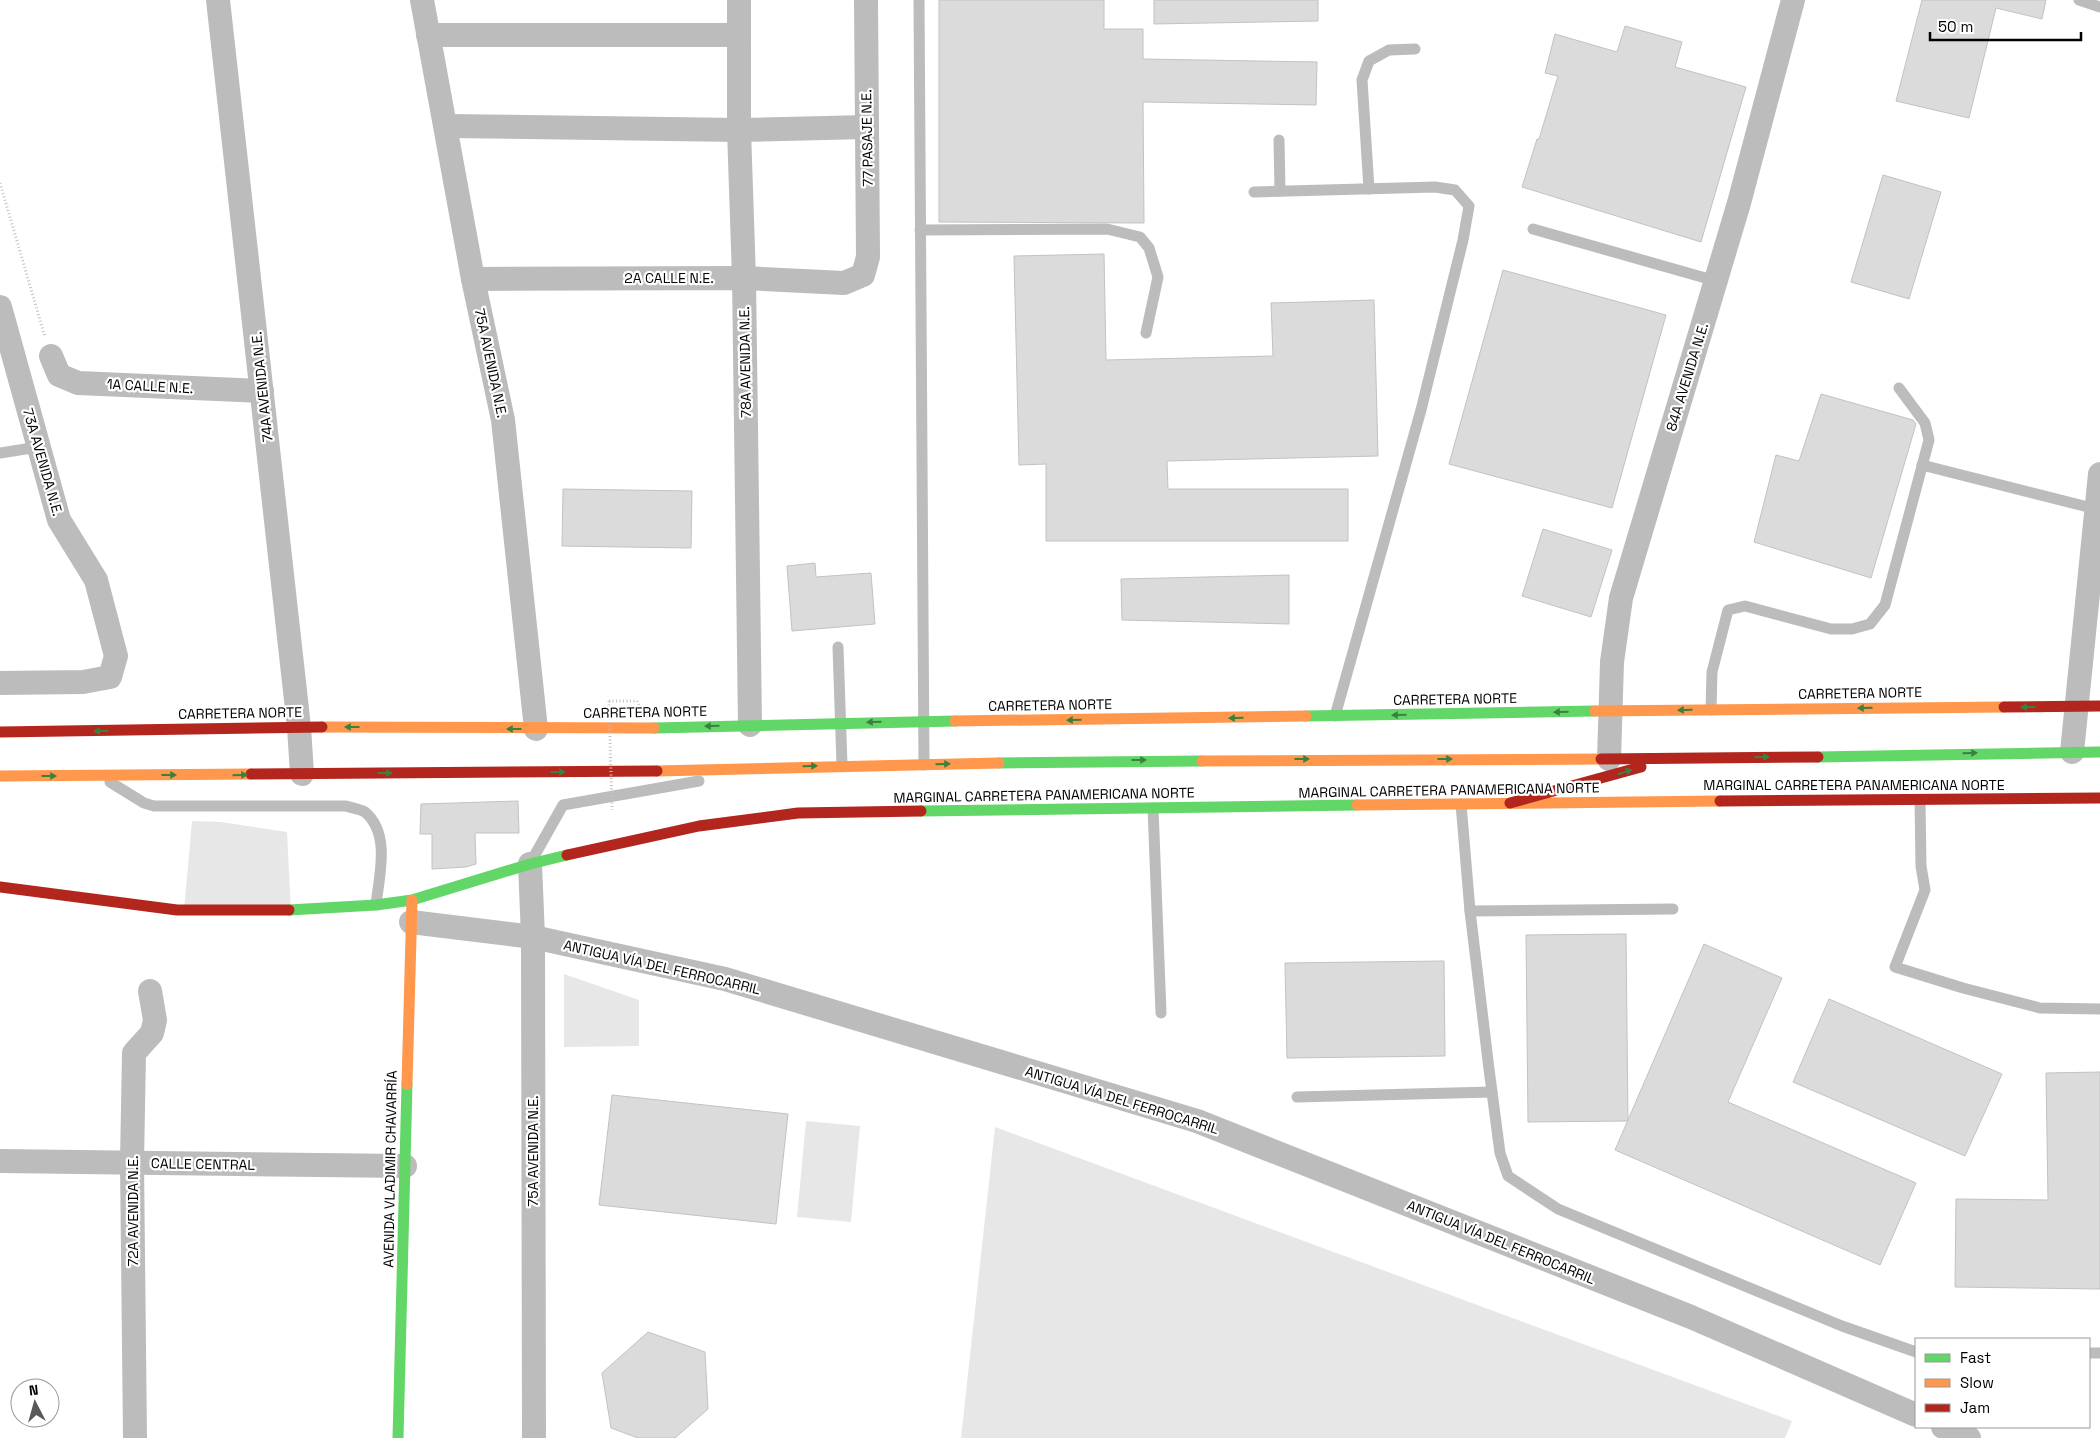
<svg xmlns="http://www.w3.org/2000/svg" width="2100" height="1438" font-family="'Space Grotesk',sans-serif">
	<style>
		.green { fill: #e7e7e7 }
		.building { fill: #dbdbdb; stroke: #c2c2c2 }
		.lines { fill: none; stroke-linecap: round; stroke-linejoin: round }
		.path { stroke: #c2c2c2; stroke-width: 3; stroke-dasharray: 1 2.5; stroke-linecap: butt }
		.lane { stroke: #bcbcbc; stroke-width: 11 }
		.street { stroke: #bcbcbc; stroke-width: 24 }
		.fast { stroke: #63d668; stroke-width: 11 }
		.slow { stroke: #ff974d; stroke-width: 11 }
		.jam { stroke: #b3261e; stroke-width: 11 }
		.path-bridge { stroke: #c2c2c2; stroke-width: 3; stroke-dasharray: 1 2.5; stroke-linecap: butt }
		.oneway { fill: #3b803e }
		.labels { text-anchor: middle; stroke-width: 4.5; stroke-linejoin: round; paint-order: stroke }
		.street-label { font-size: 14px; fill: #000; stroke: #fff }
	</style>
	<rect width="100%" height="100%" fill="#fff"/>
	<g class="green">
		<path d="M192,821L221,822L287,832L291,910H184Z"/>
		<path d="M564,974L639,1000V1046L564,1047Z"/>
		<path d="M806,1121L860,1126L851,1222L797,1217Z"/>
		<path d="M995,1127L1792,1421L1785,1438H961Z"/>
	</g>
	<g class="building">
		<path d="M939,0H1104V29H1143V59L1317,62L1316,105L1143,102L1144,223L939,222Z"/>
		<path d="M1154,0H1318V21L1154,24Z"/>
		<path d="M1922,0H2046L2042,19L1996,8L1969,118L1896,101Z"/>
		<path d="M1625,26L1682,42L1675,67L1746,87L1701,242L1522,187L1537,139H1539L1558,76L1545,73L1555,34L1617,52Z"/>
		<path d="M1883,175L1941,192L1909,299L1851,282Z"/>
		<path d="M1104,254L1106,360L1273,356L1271,303L1374,300L1378,456L1167,461L1168,489H1348V541H1046V464L1019,465L1014,256Z"/>
		<path d="M1503,270L1666,315L1612,508L1449,464Z"/>
		<path d="M1821,394L1913,420L1916,424L1871,578L1754,542L1776,455L1799,461Z"/>
		<path d="M563,489L692,491L691,548L562,546Z"/>
		<path d="M1543,529L1612,550L1591,617L1522,596Z"/>
		<path d="M815,563L816,577L871,573L875,624L792,631L787,566Z"/>
		<path d="M1289,575V624L1122,620L1121,579Z"/>
		<path d="M518,801L519,833H475L476,864L466,867L432,869V834H420L421,804Z"/>
		<path d="M1626,934L1628,1121L1528,1122L1526,935Z"/>
		<path d="M1704,944L1782,978L1728,1102L1916,1183L1880,1265L1615,1150Z"/>
		<path d="M1444,961L1445,1056L1287,1058L1285,963Z"/>
		<path d="M1829,999L2002,1074L1965,1156L1793,1082Z"/>
		<path d="M2100,1072V1289L1955,1287L1956,1199L2048,1200L2046,1073Z"/>
		<path d="M612,1095L788,1114L776,1224L599,1205Z"/>
		<path d="M648,1332L705,1352L708,1409L675,1438H638L611,1428L602,1373Z"/>
	</g>
	<g class="lines">
		<g class="path">
			<path d="M0,183L45,337"/>
			<path d="M609,701H637L639,706"/>
		</g>
		<g class="lane">
			<path d="M919,0L924,765"/>
			<path d="M2079,0L2100,7"/>
			<path d="M1279,140L1280,191"/>
			<path d="M1369,189L1362,80L1369,61L1389,50L1415,49"/>
			<path d="M1254,192L1435,187L1455,190L1469,206L1463,240L1421,410L1335,716"/>
			<path d="M1533,229L1716,281"/>
			<path d="M920,230L1107,229L1140,237L1149,248L1158,277L1146,333"/>
			<path d="M0,453L38,447"/>
			<path d="M1922,465L2096,509"/>
			<path d="M838,647L842,765"/>
			<path d="M1711,710L1712,672L1728,610L1745,606L1831,629H1852L1870,624L1885,605L1929,440L1925,423L1899,388"/>
			<path d="M110,782L144,803L154,806H346C352,808 360,809 365,812C391,834 379,876 376,905"/>
			<path d="M1920,800L1921,866L1925,890L1895,967L1963,988L2040,1008L2100,1009"/>
			<path d="M1461,804L1470,911L1489,1069L1500,1153L1508,1176L1558,1209L1842,1326L1916,1352"/>
			<path d="M1153,808L1161,1013"/>
			<path d="M532,860L563,805L699,781"/>
			<path d="M1470,911L1673,909"/>
			<path d="M1297,1097L1492,1092"/>
			<path d="M2089,1353H2100"/>
		</g>
		<g class="street">
			<path d="M218,0L299,727L302,774"/>
			<path d="M422,0L473,279L503,420L536,729"/>
			<path d="M739,0V130L744,278L750,725"/>
			<path d="M428,35H739"/>
			<path d="M446,126L739,130L867,127"/>
			<path d="M473,279L744,278L844,283L863,275L868,257L866,0"/>
			<path d="M0,307L59,520L96,580L116,656L110,677L83,682L0,683"/>
			<path d="M51,356L59,375L78,383L262,391"/>
			<path d="M2072,752L2100,474"/>
			<path d="M1609,759L1612,662L1621,598L1739,203L1793,0"/>
			<path d="M530,864L533,937L534,1438"/>
			<path d="M411,922L533,937L725,979L1197,1121L1691,1317L1916,1415"/>
			<path d="M0,1161L405,1166"/>
			<path d="M1943,1427L1969,1438"/>
			<path d="M135,1438L132,1163L134,1053L152,1033L155,1020L150,991"/>
		</g>
		<g class="fast">
			<path d="M1306,716L1595,711"/>
			<path d="M654,728L955,721"/>
			<path d="M1818,757L2100,752"/>
			<path d="M999,763L1202,761"/>
			<path d="M921,811L1357,805"/>
			<path d="M289,910L376,905L412,900L530,864L567,855"/>
			<path d="M398,1438L407,1084"/>
		</g>
		<g class="slow">
			<path d="M1595,711L2004,707"/>
			<path d="M955,721L1306,716"/>
			<path d="M322,727L654,728"/>
			<path d="M1202,761L1601,759"/>
			<path d="M657,771L999,763"/>
			<path d="M0,776L251,774"/>
			<path d="M1357,805L1720,801"/>
			<path d="M407,1084L412,900"/>
		</g>
		<g class="jam">
			<path d="M2004,707L2100,706"/>
			<path d="M0,732L322,727"/>
			<path d="M1601,759L1818,757"/>
			<path d="M251,774L657,771"/>
			<path d="M1720,801L2100,798"/>
			<path d="M1510,803L1641,767"/>
			<path d="M567,855L699,826L798,813L921,811"/>
			<path d="M0,887L177,910H289"/>
		</g>
		<path class="path-bridge" d="M609,701L612,810"/>
	</g>
	<defs><path id="oneway-solid" d="M-6-.8H1V-3.2L6.5 0L1 3.2V.8H-6Z" transform="scale(1.25)"/></defs>
	<g class="oneway">
		<use href="#oneway-solid" transform="translate(2028 707) rotate(179)"/>
		<use href="#oneway-solid" transform="translate(1865 708) rotate(179)"/>
		<use href="#oneway-solid" transform="translate(1685 710) rotate(179)"/>
		<use href="#oneway-solid" transform="translate(1561 712) rotate(179)"/>
		<use href="#oneway-solid" transform="translate(1399 715) rotate(179)"/>
		<use href="#oneway-solid" transform="translate(1236 718) rotate(179)"/>
		<use href="#oneway-solid" transform="translate(1074 720) rotate(179)"/>
		<use href="#oneway-solid" transform="translate(874 722) rotate(179)"/>
		<use href="#oneway-solid" transform="translate(712 726) rotate(178)"/>
		<use href="#oneway-solid" transform="translate(352 727) rotate(-180)"/>
		<use href="#oneway-solid" transform="translate(514 729) rotate(-180)"/>
		<use href="#oneway-solid" transform="translate(101 731) rotate(179)"/>
		<use href="#oneway-solid" transform="translate(1970 753) rotate(-1)"/>
		<use href="#oneway-solid" transform="translate(1762 757) rotate(-1)"/>
		<use href="#oneway-solid" transform="translate(1302 759)"/>
		<use href="#oneway-solid" transform="translate(1445 759)"/>
		<use href="#oneway-solid" transform="translate(1139 760)"/>
		<use href="#oneway-solid" transform="translate(943 764) rotate(-1)"/>
		<use href="#oneway-solid" transform="translate(810 766) rotate(-2)"/>
		<use href="#oneway-solid" transform="translate(558 772) rotate(-1)"/>
		<use href="#oneway-solid" transform="translate(1625 772) rotate(-17)"/>
		<use href="#oneway-solid" transform="translate(385 773)"/>
		<use href="#oneway-solid" transform="translate(169 775)"/>
		<use href="#oneway-solid" transform="translate(240 775) rotate(-1)"/>
		<use href="#oneway-solid" transform="translate(49 776)"/>
	</g>
	<g class="labels">
		<g class="street-label">
			<text transform="translate(867 138) rotate(-91)" y="5">77 PASAJE N.E.</text>
			<text x="669" y="283">2A CALLE N.E.</text>
			<text transform="translate(745 362) rotate(-91)" y="5">78A AVENIDA N.E.</text>
			<text transform="translate(491 363) rotate(78)" y="5">75A AVENIDA N.E.</text>
			<text transform="translate(1687 377) rotate(-73)" y="5">84A AVENIDA N.E.</text>
			<text transform="translate(150 386) rotate(3)" y="5">1A CALLE N.E.</text>
			<text transform="translate(262 387) rotate(-96)" y="5">74A AVENIDA N.E.</text>
			<text transform="translate(43 462) rotate(74)" y="5">73A AVENIDA N.E.</text>
			<text transform="translate(1860 693) rotate(-1)" y="5">CARRETERA NORTE</text>
			<text transform="translate(1455 699) rotate(-1)" y="5">CARRETERA NORTE</text>
			<text transform="translate(1050 705) rotate(-1)" y="5">CARRETERA NORTE</text>
			<text transform="translate(645 712) rotate(-1)" y="5">CARRETERA NORTE</text>
			<text transform="translate(240 713) rotate(-1)" y="5">CARRETERA NORTE</text>
			<text x="1854" y="790">MARGINAL CARRETERA PANAMERICANA NORTE</text>
			<text transform="translate(1449 790) rotate(-1)" y="5">MARGINAL CARRETERA PANAMERICANA NORTE</text>
			<text transform="translate(1044 795) rotate(-1)" y="5">MARGINAL CARRETERA PANAMERICANA NORTE</text>
			<text transform="translate(662 967) rotate(13)" y="5">ANTIGUA VÍA DEL FERROCARRIL</text>
			<text transform="translate(1122 1100) rotate(17)" y="5">ANTIGUA VÍA DEL FERROCARRIL</text>
			<text transform="translate(533 1151) rotate(-90)" y="5">75A AVENIDA N.E.</text>
			<text transform="translate(203 1164) rotate(1)" y="5">CALLE CENTRAL</text>
			<text transform="translate(390 1169) rotate(-89)" y="5">AVENIDA VLADIMIR CHAVARRÍA</text>
			<text transform="translate(133 1211) rotate(-90)" y="5">72A AVENIDA N.E.</text>
			<text transform="translate(1501 1242) rotate(22)" y="5">ANTIGUA VÍA DEL FERROCARRIL</text>
		</g>
	</g>
	<rect x="1915" y="1338" width="175" height="90" fill="#ffffff" stroke="#999999"/>
	<rect x="1925" y="1354" width="25" height="8" fill="#63d668" stroke="#999999"/>
	<text x="1960" y="1363" font-size="15" fill="#000000">Fast</text>
	<rect x="1925" y="1379" width="25" height="8" fill="#ff974d" stroke="#999999"/>
	<text x="1960" y="1388" font-size="15" fill="#000000">Slow</text>
	<rect x="1925" y="1404" width="25" height="8" fill="#b3261e" stroke="#999999"/>
	<text x="1960" y="1413" font-size="15" fill="#000000">Jam</text>
	<g transform="translate(35 1403) rotate(354)"><circle r="24" fill="#ffffff" stroke="#999999"/>
	<path d="M0-4L9 19L0 12L-9 19Z" fill="#595959"/>
	<text y="-8" font-size="14" font-weight="bold" text-anchor="middle" fill="#000000">N</text>
	</g>
	<path d="M1930 32v8h151v-8" fill="none" stroke="#000000" stroke-width="2.5"/>
	<text x="1938" y="32" font-size="15" fill="#000000" stroke="#ffffff" stroke-width="4" paint-order="stroke">50 m</text>
</svg>
